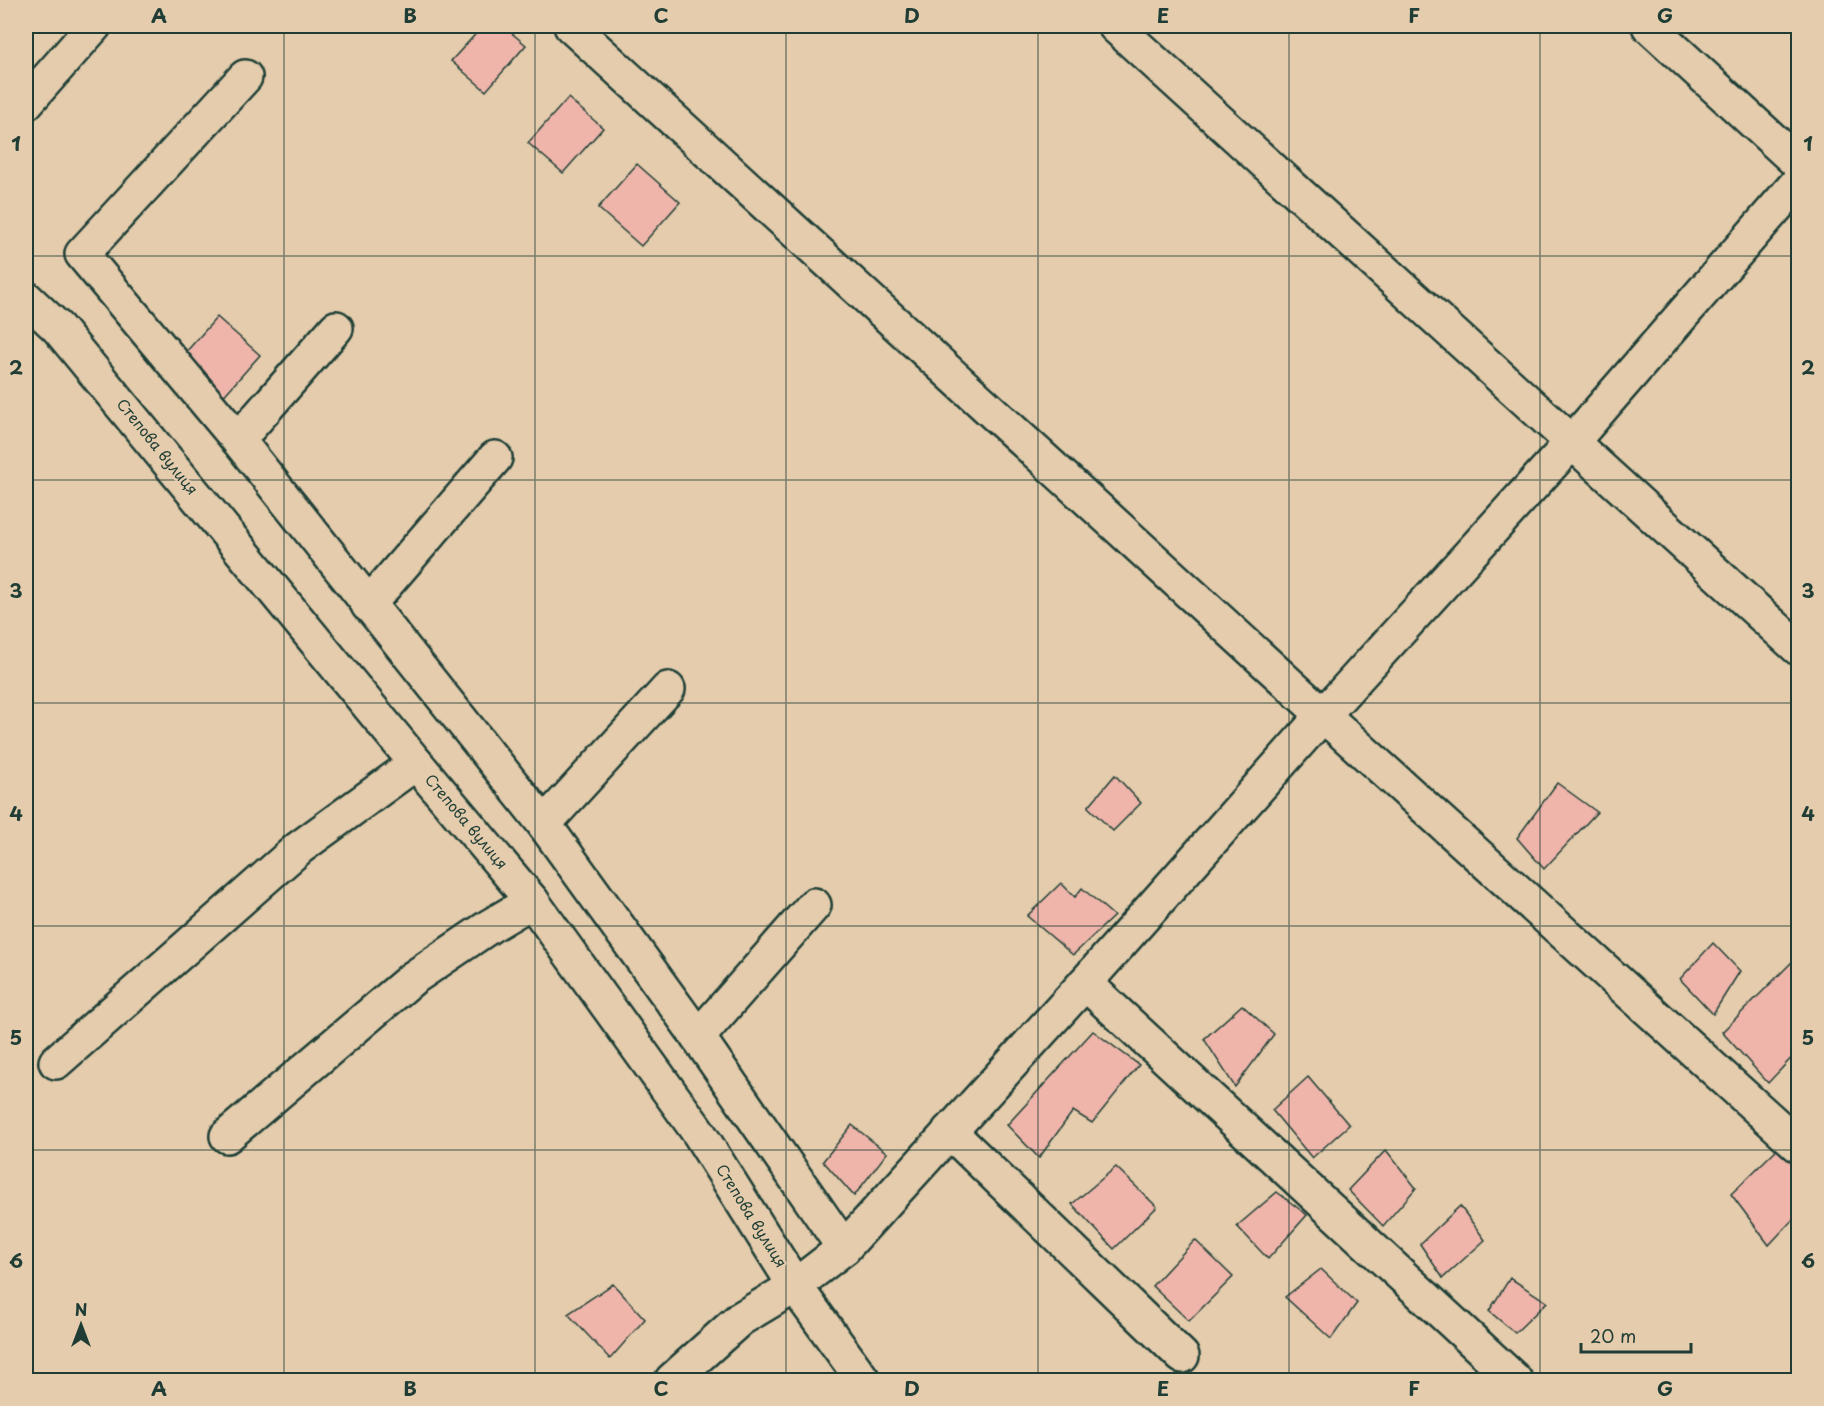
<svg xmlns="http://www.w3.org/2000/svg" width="1824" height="1406" font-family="'Playpen Sans',sans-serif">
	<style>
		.building { fill: #efb5aa; stroke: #1f3d34; stroke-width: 1.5 }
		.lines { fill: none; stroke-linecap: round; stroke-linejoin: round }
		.minor-casing { stroke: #1f3d34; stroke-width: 38 }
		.minor { stroke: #e4ccad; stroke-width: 33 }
		.grid { fill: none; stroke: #1f3d34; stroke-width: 1.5; stroke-opacity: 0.55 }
		.labels { text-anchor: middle; stroke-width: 4.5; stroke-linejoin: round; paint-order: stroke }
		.street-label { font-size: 15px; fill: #1f3d34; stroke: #e4ccad }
		.neatline { fill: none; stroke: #1f3d34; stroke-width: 2 }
		.grid-label { font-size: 20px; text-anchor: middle; font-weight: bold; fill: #1f3d34 }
	</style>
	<rect width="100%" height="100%" fill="#e4ccad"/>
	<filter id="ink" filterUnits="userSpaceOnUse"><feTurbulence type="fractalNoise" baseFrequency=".0167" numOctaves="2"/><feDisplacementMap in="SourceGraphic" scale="12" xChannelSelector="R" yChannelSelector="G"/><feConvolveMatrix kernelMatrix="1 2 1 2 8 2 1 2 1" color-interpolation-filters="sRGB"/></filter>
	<g filter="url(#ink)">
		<g class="building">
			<path d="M483,26H503L526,45L486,91L451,61Z"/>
			<path d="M568,98L603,128L563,173L528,143Z"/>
			<path d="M637,164L680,202L641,246L598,208Z"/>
			<path d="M217,317L260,355L221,399L178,361Z"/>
			<path d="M1115,775L1141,803L1113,831L1088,807Z"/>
			<path d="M1557,783L1597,812L1544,869L1517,838Z"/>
			<path d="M1061,883L1075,897L1082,888L1114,916L1073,955L1027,916Z"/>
			<path d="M1713,943L1740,971L1713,1014L1680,979Z"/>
			<path d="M1792,962L1798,967V1051L1768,1083L1722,1032Z"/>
			<path d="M1242,1005L1274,1034L1235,1087L1204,1039Z"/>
			<path d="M1093,1031L1139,1065L1092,1123L1073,1111L1039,1158L1007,1125Z"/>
			<path d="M1308,1077L1349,1125L1312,1158L1272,1110Z"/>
			<path d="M852,1125L887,1153L854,1196L823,1161Z"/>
			<path d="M1783,1143L1798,1157V1214L1769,1245L1731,1194Z"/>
			<path d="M1386,1150L1416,1188L1383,1226L1348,1190Z"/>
			<path d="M1116,1167L1157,1207L1114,1249L1072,1204Z"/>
			<path d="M1277,1192L1307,1215L1268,1259L1237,1226Z"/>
			<path d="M1460,1206L1485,1240L1443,1278L1420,1244Z"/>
			<path d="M1195,1240L1233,1277L1189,1321L1152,1286Z"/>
			<path d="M1321,1269L1357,1303L1331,1339L1285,1297Z"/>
			<path d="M1510,1278L1547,1302L1515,1333L1489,1311Z"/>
			<path d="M613,1284L645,1319L610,1359L568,1314Z"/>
		</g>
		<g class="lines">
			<g class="minor-casing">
				<g id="minor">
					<path d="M571,26L1323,715L1798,1145"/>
					<path d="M1115,26L1798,648"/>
					<path d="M1649,26L1798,163"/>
					<path d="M245,77L82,254L238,440L544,824L698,1037L844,1248"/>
					<path d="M26,103L94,26"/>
					<path d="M26,298L58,328L416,763L532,901L699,1133L795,1286L863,1380"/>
					<path d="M238,440L336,328"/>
					<path d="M368,605L495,458"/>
					<path d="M544,824L668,689"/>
					<path d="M1085,983L1515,1380"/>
					<path d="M698,1037L814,905"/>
					<path d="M56,1062L299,848L416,763"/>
					<path d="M949,1131L1182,1356"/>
					<path d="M227,1136L413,978L490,926L532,901"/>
					<path d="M672,1380L740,1319L795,1286L844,1248L1085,983L1323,715L1572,442L1798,182"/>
				</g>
			</g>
			<use href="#minor" class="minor"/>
		</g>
	</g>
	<path class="grid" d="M284,26V1380M535,26V1380M786,26V1380M1038,26V1380M1289,26V1380M1540,26V1380M26,256H1798M26,480H1798M26,703H1798M26,926H1798M26,1150H1798"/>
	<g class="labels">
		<g class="street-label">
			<text transform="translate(157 447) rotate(51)" y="5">Степова вулиця</text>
			<text transform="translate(466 822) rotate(50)" y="5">Степова вулиця</text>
			<text transform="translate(751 1216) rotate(58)" y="5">Степова вулиця</text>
		</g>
	</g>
	<rect width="1824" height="1406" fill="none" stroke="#e4ccad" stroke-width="66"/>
	<g transform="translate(81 1325)" stroke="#e4ccad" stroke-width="4.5" paint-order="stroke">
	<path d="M0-4.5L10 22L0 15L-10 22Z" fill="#1f3d34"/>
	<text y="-9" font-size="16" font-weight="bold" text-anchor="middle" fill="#1f3d34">N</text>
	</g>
	<path d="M1581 1343v9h110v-9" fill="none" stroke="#1f3d34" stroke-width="3"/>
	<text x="1590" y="1343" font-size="18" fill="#1f3d34" stroke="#e4ccad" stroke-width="4.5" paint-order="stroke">20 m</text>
	<rect x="33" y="33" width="1758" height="1340" class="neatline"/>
	<g class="grid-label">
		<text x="159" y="23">A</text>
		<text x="410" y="23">B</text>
		<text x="661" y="23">C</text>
		<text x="912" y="23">D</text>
		<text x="1163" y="23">E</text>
		<text x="1414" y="23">F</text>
		<text x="1665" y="23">G</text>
		<text x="16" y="151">1</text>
		<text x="1808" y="151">1</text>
		<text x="16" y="375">2</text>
		<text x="1808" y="375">2</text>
		<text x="16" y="598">3</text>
		<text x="1808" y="598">3</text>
		<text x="16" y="821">4</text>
		<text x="1808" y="821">4</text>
		<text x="16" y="1045">5</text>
		<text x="1808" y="1045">5</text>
		<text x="16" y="1268">6</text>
		<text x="1808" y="1268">6</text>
		<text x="159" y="1396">A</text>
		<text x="410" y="1396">B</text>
		<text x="661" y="1396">C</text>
		<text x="912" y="1396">D</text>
		<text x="1163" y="1396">E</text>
		<text x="1414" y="1396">F</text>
		<text x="1665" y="1396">G</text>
	</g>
</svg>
